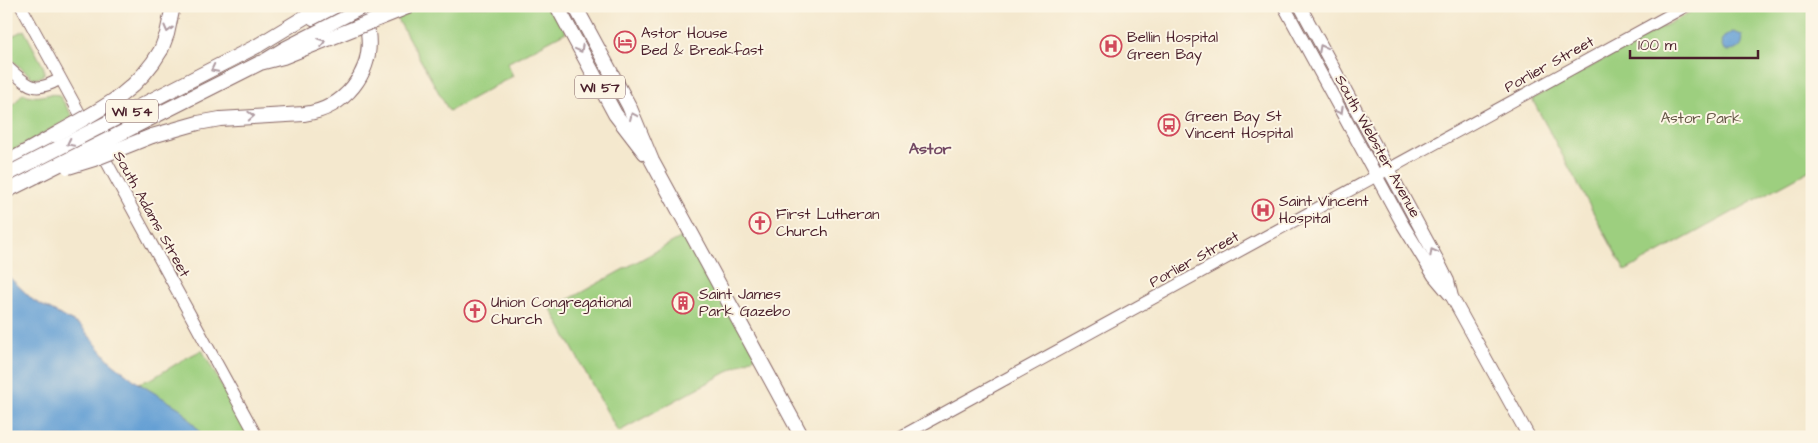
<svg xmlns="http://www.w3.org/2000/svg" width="1818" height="443" font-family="'Architects Daughter',sans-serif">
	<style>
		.green { fill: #9dcf7f; stroke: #747755 }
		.water { fill: #649fd4; stroke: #575f80 }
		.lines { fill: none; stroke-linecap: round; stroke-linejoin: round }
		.tertiary-casing { stroke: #866564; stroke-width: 13 }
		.secondary-casing { stroke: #866564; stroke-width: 14 }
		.primary-casing { stroke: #866564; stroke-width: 16 }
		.tertiary { stroke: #fff; stroke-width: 11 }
		.secondary { stroke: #fff; stroke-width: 12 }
		.primary { stroke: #fff; stroke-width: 14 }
		.secondary-bridge-casing { stroke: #866564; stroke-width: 14; stroke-linecap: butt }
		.primary-bridge-casing { stroke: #866564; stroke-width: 16; stroke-linecap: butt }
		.secondary-bridge { stroke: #fff; stroke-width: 12 }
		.primary-bridge { stroke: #fff; stroke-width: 14 }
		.oneway { stroke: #ae9aa0 }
		.labels { text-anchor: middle; stroke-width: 4; stroke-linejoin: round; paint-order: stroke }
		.shield { fill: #fcf5e5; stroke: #7f5f63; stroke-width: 1 }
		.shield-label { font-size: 14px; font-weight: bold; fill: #4a1f2b }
		.poi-label { font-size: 15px; fill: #4a1f2b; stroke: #fcf5e5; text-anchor: start }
		.street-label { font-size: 15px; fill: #4a1f2b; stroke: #fcf5e5 }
		.park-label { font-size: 15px; fill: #635444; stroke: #fcf5e5 }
		.neighbourhood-label { font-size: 16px; font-weight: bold; fill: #724863; stroke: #fcf5e5 }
	</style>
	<rect width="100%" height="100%" fill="#fcf5e5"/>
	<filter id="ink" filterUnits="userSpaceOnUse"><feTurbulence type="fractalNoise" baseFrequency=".02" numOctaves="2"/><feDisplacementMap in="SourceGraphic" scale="10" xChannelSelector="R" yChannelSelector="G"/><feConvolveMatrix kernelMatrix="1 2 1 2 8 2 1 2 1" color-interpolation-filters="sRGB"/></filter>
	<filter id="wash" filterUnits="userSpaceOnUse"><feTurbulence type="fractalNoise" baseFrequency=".0096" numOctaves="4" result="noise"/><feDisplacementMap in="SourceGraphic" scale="20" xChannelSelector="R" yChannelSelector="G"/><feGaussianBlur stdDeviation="1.12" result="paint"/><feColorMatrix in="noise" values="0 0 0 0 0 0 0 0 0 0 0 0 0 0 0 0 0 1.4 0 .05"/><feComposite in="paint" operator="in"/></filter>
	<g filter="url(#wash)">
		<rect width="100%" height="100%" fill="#f4e8ce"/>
		<g class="green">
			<path d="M420,6H552L566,32L507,63L513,76L449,111L396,16Z"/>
			<path d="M1701,6H1812V169L1625,271L1532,99Z"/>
			<path d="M24,30L44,68V74L39,78H33L6,55V39Z"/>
			<path d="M23,93C38,101 45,92 59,95L73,117L6,154V114Z"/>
			<path d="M691,232L758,355L618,432L551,309Z"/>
			<path d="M202,350L250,437H204L180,409L138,383L153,378L186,358Z"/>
		</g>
		<g class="water">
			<path d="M1733,32L1742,35C1745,45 1737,52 1727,51L1723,48L1721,41L1724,37Z"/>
			<path d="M6,274L34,301L81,326L110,361L138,383L181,409L204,437H6Z"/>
		</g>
	</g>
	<g filter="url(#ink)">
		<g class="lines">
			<g class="tertiary-casing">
				<g id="tertiary">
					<path d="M21,6L86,125"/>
					<path d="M6,66C29,85 32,95 60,79"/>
					<path d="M99,148L257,437"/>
					<path d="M900,437L1686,6"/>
				</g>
			</g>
			<g class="secondary-casing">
				<g id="secondary">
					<path d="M1284,6L1403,225L1434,276L1450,295"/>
					<path d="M1300,6L1437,259L1448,281L1452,297L1529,437"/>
					<path d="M313,19L338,6"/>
				</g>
			</g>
			<g class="primary-casing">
				<g id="primary">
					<path d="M557,6L615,114L645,153"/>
					<path d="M575,6L629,106L652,161L802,437"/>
					<path d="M257,46L323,6"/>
					<path d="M161,50L167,34L173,6"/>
					<path d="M152,136L198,123L220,119L304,114C344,109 374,73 368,32C367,24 363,15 360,6"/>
					<path d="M6,163L55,135"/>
					<path d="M6,191L36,176"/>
				</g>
			</g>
			<use href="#tertiary" class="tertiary"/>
			<use href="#secondary" class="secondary"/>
			<use href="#primary" class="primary"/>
			<g class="secondary-bridge-casing">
				<path id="secondary-bridge" d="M266,59L284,48L366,6"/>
			</g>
			<g class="primary-bridge-casing">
				<g id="primary-bridge">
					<path d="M55,135C97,111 136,94 161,50"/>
					<path d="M68,167L94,159L152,136"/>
					<path d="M6,175L257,46"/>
					<path d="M36,176L260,63L283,57L410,6"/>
				</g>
			</g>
			<use href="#secondary-bridge" class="secondary-bridge"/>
			<use href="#primary-bridge" class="primary-bridge"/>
		</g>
		<defs><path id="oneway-chevron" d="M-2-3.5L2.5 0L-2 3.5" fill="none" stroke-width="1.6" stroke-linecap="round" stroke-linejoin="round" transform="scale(1.25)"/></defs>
		<g class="oneway">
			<use href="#oneway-chevron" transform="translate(168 29) rotate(104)"/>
			<use href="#oneway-chevron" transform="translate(322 42) rotate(-21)"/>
			<use href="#oneway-chevron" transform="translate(1322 48) rotate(-118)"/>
			<use href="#oneway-chevron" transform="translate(580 49) rotate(62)"/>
			<use href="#oneway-chevron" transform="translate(214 69) rotate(153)"/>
			<use href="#oneway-chevron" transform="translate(1340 111) rotate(61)"/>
			<use href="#oneway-chevron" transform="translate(251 116) rotate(-3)"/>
			<use href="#oneway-chevron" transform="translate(633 116) rotate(-115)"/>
			<use href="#oneway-chevron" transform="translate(70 143) rotate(154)"/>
			<use href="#oneway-chevron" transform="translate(1433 252) rotate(-119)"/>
		</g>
	</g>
	<defs>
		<g id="hotel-ring" transform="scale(1.125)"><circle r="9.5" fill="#fcf5e5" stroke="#d1495b" stroke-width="1.5"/><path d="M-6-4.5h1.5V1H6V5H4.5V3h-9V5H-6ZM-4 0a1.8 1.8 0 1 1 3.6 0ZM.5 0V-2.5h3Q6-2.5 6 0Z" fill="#d1495b"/></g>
		<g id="hospital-ring" transform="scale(1.125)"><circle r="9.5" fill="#fcf5e5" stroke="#d1495b" stroke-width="1.5"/><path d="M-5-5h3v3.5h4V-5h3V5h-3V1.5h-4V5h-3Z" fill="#d1495b"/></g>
		<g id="bus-ring" transform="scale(1.125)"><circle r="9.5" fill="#fcf5e5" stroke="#d1495b" stroke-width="1.5"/><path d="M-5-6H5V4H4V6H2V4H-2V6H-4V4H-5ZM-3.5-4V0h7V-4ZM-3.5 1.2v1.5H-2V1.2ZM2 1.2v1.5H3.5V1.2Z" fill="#d1495b"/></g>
		<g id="church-ring" transform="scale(1.125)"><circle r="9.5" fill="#fcf5e5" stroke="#d1495b" stroke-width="1.5"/><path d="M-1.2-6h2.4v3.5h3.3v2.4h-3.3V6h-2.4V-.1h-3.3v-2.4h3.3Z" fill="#d1495b"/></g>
		<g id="building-ring" transform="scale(1.125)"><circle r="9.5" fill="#fcf5e5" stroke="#d1495b" stroke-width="1.5"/><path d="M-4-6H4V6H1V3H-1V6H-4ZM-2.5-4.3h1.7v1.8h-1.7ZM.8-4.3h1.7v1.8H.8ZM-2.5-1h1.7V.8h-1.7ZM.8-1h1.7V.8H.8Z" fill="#d1495b"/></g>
	</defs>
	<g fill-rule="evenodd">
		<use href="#hotel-ring" x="625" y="42"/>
		<use href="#hospital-ring" x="1111" y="46"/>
		<use href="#bus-ring" x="1169" y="125"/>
		<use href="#hospital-ring" x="1263" y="210"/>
		<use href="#church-ring" x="760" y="223"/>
		<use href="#building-ring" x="683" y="303"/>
		<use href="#church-ring" x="475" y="311"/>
	</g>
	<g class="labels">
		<g class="shield">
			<rect x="575" y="75.5" width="50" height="23" rx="4"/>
			<rect x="106" y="99.5" width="52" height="23" rx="4"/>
		</g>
		<g class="shield-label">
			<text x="600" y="92">WI 57</text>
			<text x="132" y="116">WI 54</text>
		</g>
		<g class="poi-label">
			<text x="641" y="38">Astor House<tspan x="641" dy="17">Bed &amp; Breakfast</tspan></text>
			<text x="1127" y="42">Bellin Hospital<tspan x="1127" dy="17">Green Bay</tspan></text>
			<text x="1185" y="121">Green Bay St<tspan x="1185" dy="17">Vincent Hospital</tspan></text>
			<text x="1279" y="206">Saint Vincent<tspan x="1279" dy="17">Hospital</tspan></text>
			<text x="776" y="219">First Lutheran<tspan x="776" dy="17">Church</tspan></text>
			<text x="699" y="299">Saint James<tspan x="699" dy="17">Park Gazebo</tspan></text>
			<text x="491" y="307">Union Congregational<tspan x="491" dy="17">Church</tspan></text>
		</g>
		<g class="street-label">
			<text transform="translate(1549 64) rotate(-29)" y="5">Porlier Street</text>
			<text transform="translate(1378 146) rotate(61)" y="5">South Webster Avenue</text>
			<text transform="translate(152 214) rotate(61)" y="5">South Adams Street</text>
			<text transform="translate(1194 259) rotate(-29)" y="5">Porlier Street</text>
		</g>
		<g class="park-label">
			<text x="1701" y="123">Astor Park</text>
		</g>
		<g class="neighbourhood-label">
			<text x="930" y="154">Astor</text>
		</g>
	</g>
	<rect width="1818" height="443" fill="none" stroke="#fcf5e5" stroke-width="25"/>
	<path d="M1630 50v8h128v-8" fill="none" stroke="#4a1f2b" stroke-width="2.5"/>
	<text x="1638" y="50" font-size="15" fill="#4a1f2b" stroke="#fcf5e5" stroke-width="4" paint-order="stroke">100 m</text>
</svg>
